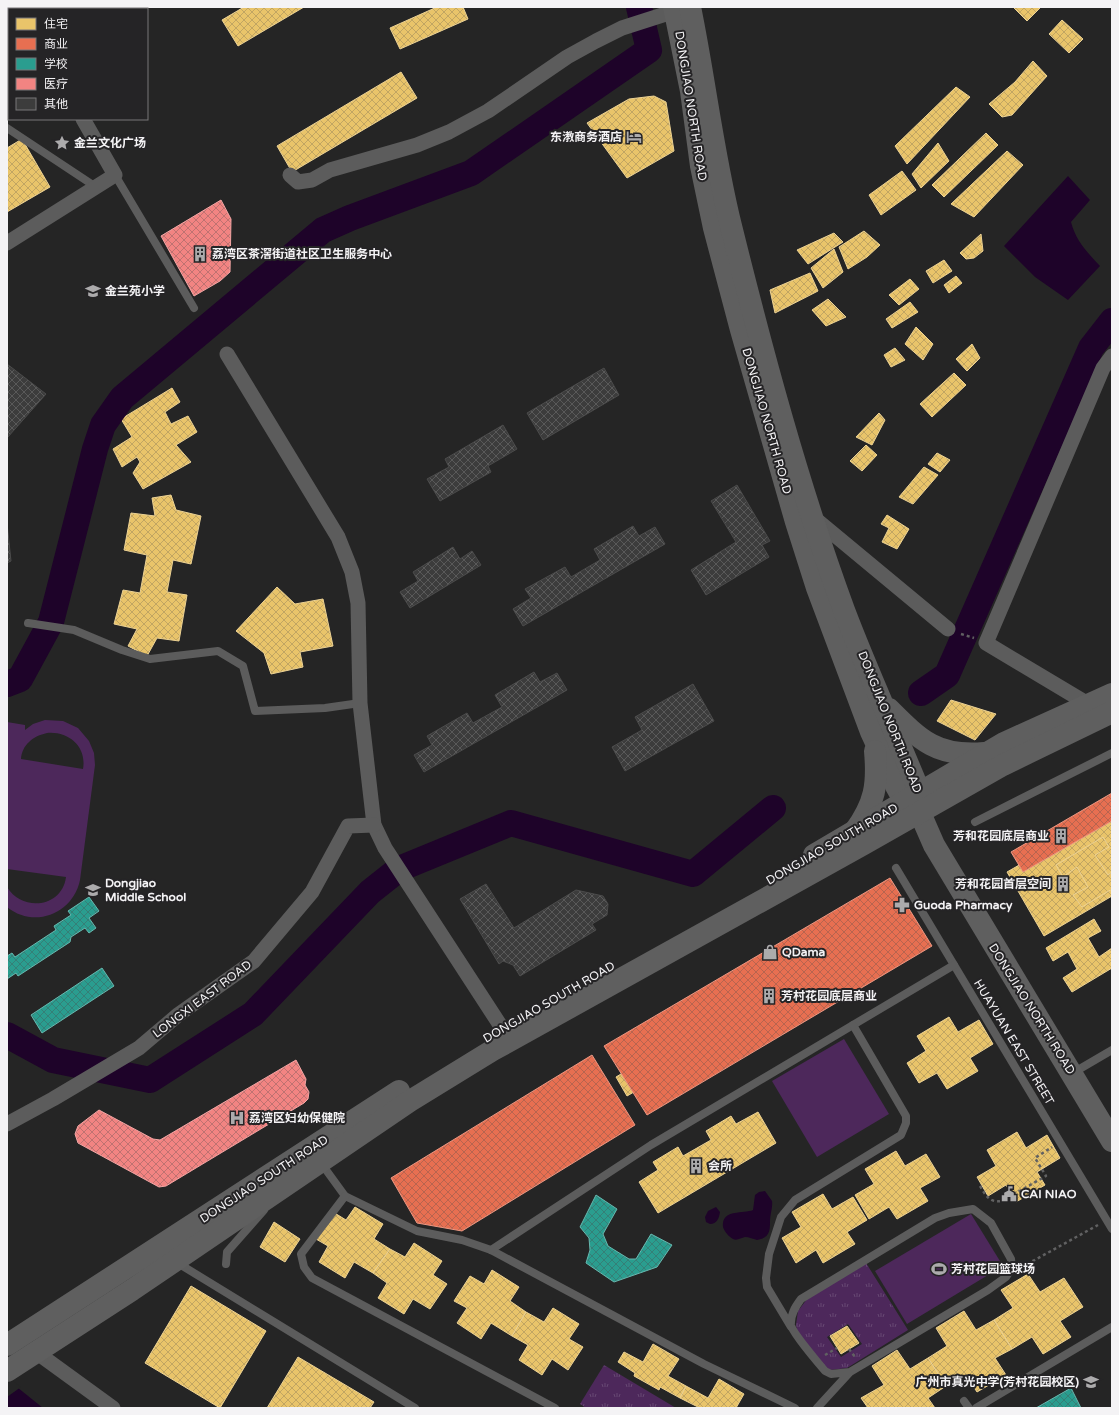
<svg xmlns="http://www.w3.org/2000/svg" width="1119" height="1415" font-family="'Varela Round','Noto Sans SC',sans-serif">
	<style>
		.grass { fill: url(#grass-tufts); fill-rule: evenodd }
		.green { fill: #4d285b; fill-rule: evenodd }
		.water { fill: #1e0329 }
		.pier { fill: #252525 }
		.homes { fill: url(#homes-cross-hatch); stroke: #ecd294 }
		.shops { fill: url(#shops-cross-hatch); stroke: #eb9782 }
		.schools { fill: url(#schools-cross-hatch); stroke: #67b7ae }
		.health { fill: url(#health-cross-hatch); stroke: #f3a5a4 }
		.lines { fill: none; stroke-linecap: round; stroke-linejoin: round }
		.river { stroke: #1e0329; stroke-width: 26 }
		.building { fill: url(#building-cross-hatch); stroke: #4b4b4b }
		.path { stroke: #616162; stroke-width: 2.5; stroke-dasharray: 3 3; stroke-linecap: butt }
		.lane { stroke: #5c5c5c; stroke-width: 8 }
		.street { stroke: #5c5c5c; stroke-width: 15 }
		.secondary { stroke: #5f5f5f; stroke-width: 22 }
		.labels { text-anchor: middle; stroke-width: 4; stroke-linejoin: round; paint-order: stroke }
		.street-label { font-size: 12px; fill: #f4f3f5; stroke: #252426 }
		.poi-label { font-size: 12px; font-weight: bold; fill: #f4f3f5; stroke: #252426; text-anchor: start }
	</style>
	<defs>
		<pattern id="grass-tufts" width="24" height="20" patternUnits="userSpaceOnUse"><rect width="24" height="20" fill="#4d285b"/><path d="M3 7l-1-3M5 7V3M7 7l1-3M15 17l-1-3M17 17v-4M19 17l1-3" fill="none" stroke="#674873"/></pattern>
		<pattern id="homes-cross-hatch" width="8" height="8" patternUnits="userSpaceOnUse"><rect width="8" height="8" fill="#e9c46a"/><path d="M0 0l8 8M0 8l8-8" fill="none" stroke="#c1a562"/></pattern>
		<pattern id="shops-cross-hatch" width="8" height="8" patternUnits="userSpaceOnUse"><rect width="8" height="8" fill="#e76f51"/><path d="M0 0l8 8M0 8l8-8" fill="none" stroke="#b8644f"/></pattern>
		<pattern id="schools-cross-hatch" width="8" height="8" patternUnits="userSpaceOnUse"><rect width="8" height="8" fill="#2a9d8f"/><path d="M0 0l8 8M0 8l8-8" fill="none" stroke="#358077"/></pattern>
		<pattern id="health-cross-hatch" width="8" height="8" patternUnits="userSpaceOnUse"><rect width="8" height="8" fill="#f28482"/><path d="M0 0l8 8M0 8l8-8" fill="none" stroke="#bf7271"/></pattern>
		<pattern id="building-cross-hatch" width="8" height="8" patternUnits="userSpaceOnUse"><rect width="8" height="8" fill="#3c3c3c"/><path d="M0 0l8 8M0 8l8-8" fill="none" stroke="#595959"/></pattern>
	</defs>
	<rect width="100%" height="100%" fill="#252525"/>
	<g class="grass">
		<path d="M866,1263L908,1330L847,1368L830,1370L825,1367L797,1331L796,1325L798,1311L807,1299ZM848,1324L862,1344L841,1357L827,1337Z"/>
		<path d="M604,1365L676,1408H586L580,1404Z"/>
	</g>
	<g class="green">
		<path d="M45,720L63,721L78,728L89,741L94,753L95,765L80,880C73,914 34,929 7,907V887C22,912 62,908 66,877L7,869V722L25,725V730L33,724ZM47,733C69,731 87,747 83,769L21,759C22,745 33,736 47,733Z"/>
		<path d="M844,1039L889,1114L817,1157L772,1081Z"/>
		<path d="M971,1214L1003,1266L907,1324L875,1271Z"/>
	</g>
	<g class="water">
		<path d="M1068,176L1090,200L1071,222C1076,241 1087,252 1100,266L1068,300L1035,277L1004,246Z"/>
		<path d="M765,1191L772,1201C773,1207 770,1214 770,1221C770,1230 770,1238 757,1240C753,1239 749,1237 745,1237C741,1238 737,1241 733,1239C729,1237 724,1231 723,1227C721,1209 743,1214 753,1210L755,1195L759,1192Z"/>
		<path d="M716,1207L720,1212C719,1218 717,1224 710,1224L706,1222L705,1217L708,1211Z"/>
		<path d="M7,1379L43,1408H7Z"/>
	</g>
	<path class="pier" d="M7,1377L21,1387L7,1397Z"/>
	<g class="homes">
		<path d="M244,7H304L238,46L222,20Z"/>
		<path d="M437,7H463L468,19L400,49L390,28Z"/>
		<path d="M1013,7H1041L1027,21Z"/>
		<path d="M1062,20L1083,39L1069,53L1049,34Z"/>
		<path d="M9,49V64L7,65V50Z"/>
		<path d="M1033,61L1047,76L1012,115L1002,117L989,104L1015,82Z"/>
		<path d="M401,72L417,98L292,172L277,146Z"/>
		<path d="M956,87L970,97L907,164L895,146Z"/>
		<path d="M654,96L666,102L674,151L627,178L587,123L629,99Z"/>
		<path d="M986,133L998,145L944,197L932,185Z"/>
		<path d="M22,139L50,187L7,212V148Z"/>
		<path d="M938,143L949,161L921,188L912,174Z"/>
		<path d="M1007,151L1023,165L974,217L951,204Z"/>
		<path d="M902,171L916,190L881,215L869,195Z"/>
		<path d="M864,231L880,245L867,257L848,269L839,247Z"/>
		<path d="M834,233L843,242L808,264L797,250Z"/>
		<path d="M981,234L983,251L974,258L966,259L960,253Z"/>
		<path d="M834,249L843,272L823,288L811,268Z"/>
		<path d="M944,260L952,271L933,283L926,271Z"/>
		<path d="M810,273L818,291L775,313L770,290Z"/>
		<path d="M956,276L962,283L949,293L944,285Z"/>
		<path d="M910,279L919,289L899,305L889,295Z"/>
		<path d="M828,299L846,317L826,326L812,310Z"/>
		<path d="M910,302L918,312L892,328L886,319Z"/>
		<path d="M916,327L933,344L923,360L905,344Z"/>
		<path d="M972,344L980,358L967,371L956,359Z"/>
		<path d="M895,348L905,360L891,367L884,355Z"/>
		<path d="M954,373L966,385L932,417L920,404Z"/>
		<path d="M172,388L180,402L165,412L171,424L188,416L197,432L176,445L191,462L143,489L133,473L140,462L137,457L122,467L113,449L132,437L121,419Z"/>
		<path d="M879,413L885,420L872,445L856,437Z"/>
		<path d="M866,445L877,455L862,471L850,461Z"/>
		<path d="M937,453L950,460L940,472L928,464Z"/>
		<path d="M924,467L938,475L913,504L899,497Z"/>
		<path d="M171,495L176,510L201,516L191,564L173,560L167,592L187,595L179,641L157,638L147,656L128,646L137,629L114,624L123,590L140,593L147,555L124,550L131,513L155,516L152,498Z"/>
		<path d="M887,515L909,529L897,549L882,542L889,528L881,524Z"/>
		<path d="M277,587L295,604L323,599L333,646L300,652L303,667L271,674L264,653L236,631Z"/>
		<path d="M951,700L996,714L975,740L937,721Z"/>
		<path d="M1112,812V896L1044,936L1007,872Z"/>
		<path d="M1103,837L1109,847L1095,855L1108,875L1112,872V889L1082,907L1073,895L1088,887L1077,867L1063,877L1056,865Z"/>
		<path d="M874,904L883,919L904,907L917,929L894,943L902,956L873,973L863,956L845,967L834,948L854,937L844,922Z"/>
		<path d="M1094,919L1101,931L1088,938L1099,957L1112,948V968L1072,992L1063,978L1077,969L1068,952L1053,961L1046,948Z"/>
		<path d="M801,951L810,966L831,954L841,972L817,985L825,998L801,1012L792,997L774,1008L765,993L784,982L775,966Z"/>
		<path d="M732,988L741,1003L762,991L776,1015L752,1029L760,1042L730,1060L721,1044L702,1055L689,1034L708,1023L699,1007Z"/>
		<path d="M949,1017L958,1032L979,1020L993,1044L970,1058L978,1071L947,1089L937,1073L919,1083L907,1063L926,1051L917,1036Z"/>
		<path d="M654,1033L664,1048L685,1036L699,1060L675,1074L683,1087L656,1103L646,1085L627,1096L616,1077L631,1068L622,1052Z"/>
		<path d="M578,1079L587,1094L607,1082L619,1103L600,1115L610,1129L581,1146L571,1130L553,1140L542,1122L559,1112L550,1096Z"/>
		<path d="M758,1112L776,1143L658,1213L639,1182L658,1170L653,1162L678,1147L683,1156L711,1140L706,1131L731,1116L736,1124Z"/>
		<path d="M511,1118L521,1134L540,1122L553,1142L534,1154L543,1169L514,1186L505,1169L487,1180L476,1161L492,1151L484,1136Z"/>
		<path d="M1017,1132L1026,1148L1047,1135L1060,1158L1037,1172L1045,1185L1016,1202L1006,1185L988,1196L977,1177L996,1166L987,1150Z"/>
		<path d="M896,1151L905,1166L926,1154L940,1177L920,1188L928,1201L897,1219L889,1207L869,1219L855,1195L874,1184L865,1169Z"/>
		<path d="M444,1158L454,1173L473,1162L486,1182L467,1194L476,1209L447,1226L437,1209L420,1220L408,1201L425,1191L416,1175Z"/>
		<path d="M823,1194L832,1209L853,1197L867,1220L847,1232L855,1244L823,1263L816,1250L796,1263L782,1238L801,1227L792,1212Z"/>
		<path d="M355,1207L383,1224L374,1239L390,1249L373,1273L354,1262L345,1278L319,1262L328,1246L316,1239L333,1212L346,1220Z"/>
		<path d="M274,1222L300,1239L285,1262L260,1247Z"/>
		<path d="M414,1243L442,1261L433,1275L447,1284L430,1309L413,1299L404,1314L378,1298L387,1283L373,1273L390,1249L405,1257Z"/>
		<path d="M492,1270L519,1287L510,1301L526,1312L512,1336L491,1323L481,1339L457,1323L467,1308L454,1301L470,1276L484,1284Z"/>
		<path d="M1028,1274L1040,1292L1064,1278L1083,1307L1060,1321L1071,1337L1043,1354L1032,1337L1012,1349L994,1320L1013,1308L1001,1290Z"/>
		<path d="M191,1286L266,1331L220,1408L145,1363Z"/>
		<path d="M553,1308L579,1324L569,1339L583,1347L568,1370L552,1359L542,1375L519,1360L528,1345L512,1336L526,1312L544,1322Z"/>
		<path d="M964,1311L976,1330L994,1320L1012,1349L995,1358L1006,1375L977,1392L966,1375L946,1386L928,1358L947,1346L936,1328Z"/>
		<path d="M847,1326L859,1343L841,1354L830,1336Z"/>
		<path d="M653,1344L679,1359L668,1376L686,1386L680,1398L660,1387L659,1390L634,1376L635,1373L618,1362L624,1352L643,1362Z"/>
		<path d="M897,1350L910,1369L928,1358L946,1386L928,1398L935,1408H868L861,1398L884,1385L872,1366Z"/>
		<path d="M298,1357L374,1402L370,1408H267Z"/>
		<path d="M719,1379L744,1394L736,1408H700L680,1398L686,1386L708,1398Z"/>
	</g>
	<g class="shops">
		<path d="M1112,793V821L1023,872L1011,852Z"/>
		<path d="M890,878L932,946L647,1115L604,1046Z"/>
		<path d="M592,1055L635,1125L462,1231L417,1223L391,1178Z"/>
	</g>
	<g class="schools">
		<path d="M89,897L99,911L89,918L96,928L89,933L85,928L71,937L70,942L18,976L16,973L7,979V956L12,953L15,957L56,930L54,926L71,915L68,911Z"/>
		<path d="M102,968L114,986L42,1033L31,1015Z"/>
		<path d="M596,1195L617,1209L603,1234L608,1246L629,1259H636L651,1234L672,1245L657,1267L614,1282L586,1263L590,1250L589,1238L580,1227Z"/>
		<path d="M1071,1388L1081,1408H1036Z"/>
	</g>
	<g class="health">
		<path d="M221,200L231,219L230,272L220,281L194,296L161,236Z"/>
		<path d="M296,1060L306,1079L305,1085L309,1092L308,1099L304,1103L166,1186L159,1187L78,1143L75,1134L78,1126L99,1110L153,1139L160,1140Z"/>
	</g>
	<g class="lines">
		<g class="river">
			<path d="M7,684L20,679L51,622L95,449L103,425L122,398L323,230L350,218L471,173L649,50L639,7"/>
			<path d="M921,693L947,675L1091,348L1112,321"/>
			<path d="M7,1035L53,1060L150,1080L253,1014L370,892L399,869L511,823L693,874L773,808"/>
		</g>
	</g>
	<g class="building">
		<path d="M7,364L46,394L7,438Z"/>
		<path d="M604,368L619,395L543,440L527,413Z"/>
		<path d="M503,425L517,449L488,466L491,472L440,501L427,479L449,467L445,459Z"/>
		<path d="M737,485L770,541L762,545L769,557L706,595L691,570L736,542L711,501Z"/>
		<path d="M7,523L11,561L7,563Z"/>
		<path d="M633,526L639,536L655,527L665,544L523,626L513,609L531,598L525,589L565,567L571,577L600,560L594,549Z"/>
		<path d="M453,547L460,559L472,551L481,565L410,608L400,592L418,581L413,572Z"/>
		<path d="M534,672L540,682L557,673L567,690L424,772L414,755L432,745L427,736L467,713L473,723L502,707L495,695Z"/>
		<path d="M693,684L714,721L625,771L612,747L642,730L635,717Z"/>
		<path d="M486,884L514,928L576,890L603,896L608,904L607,915L592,924L596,930L520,976L513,965L503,961L499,964L460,899Z"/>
	</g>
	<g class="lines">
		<g class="path">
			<path d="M961,634L974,638"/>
			<path d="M980,1186C986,1196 990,1203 1002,1201L1046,1176L1035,1158L1052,1147"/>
			<path d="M1022,1267L1098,1225"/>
			<path d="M849,1349L855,1357"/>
			<path d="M825,1355L837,1348"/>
		</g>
		<g class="lane">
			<path d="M30,9L34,7"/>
			<path d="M7,72L9,71"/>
			<path d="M7,128L96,187"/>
			<path d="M115,175L194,308"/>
			<path d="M28,623L74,630L122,650L150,659L218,651L243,666L255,711L325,708L360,703"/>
			<path d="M975,822L1112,753"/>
			<path d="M896,868L1112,1229"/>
			<path d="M1071,1074L1112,1050"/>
			<path d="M321,1163L345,1196L417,1231L462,1240L491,1250L704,1364L795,1408"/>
			<path d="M345,1196L301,1254L304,1267L312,1278L555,1408"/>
			<path d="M491,1250L651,1145L954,965"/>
			<path d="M176,1262L415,1408"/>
			<path d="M226,1264L227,1252L264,1210"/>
			<path d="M791,1327L767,1287L766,1278L769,1254L781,1217L795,1200L901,1135L906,1123V1116L853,1025"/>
			<path d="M964,1401L969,1408"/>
			<path d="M817,1408L850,1372L988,1290L1006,1277L1012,1268L1011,1259L991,1223L973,1209L949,1213L935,1218L801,1299C795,1307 790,1315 791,1325C792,1332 819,1364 825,1371L831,1374L850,1372"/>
			<path d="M976,1408L1112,1327"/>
		</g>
		<g class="street">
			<path d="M18,7L19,9"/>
			<path d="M290,175L298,182L312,180L330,170L417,145L449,132L488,111L567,57L596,41L622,28L675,11"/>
			<path d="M7,243L115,175L83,119"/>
			<path d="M227,354L338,537L352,572L358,603L360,703L374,825L385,848L502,1028"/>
			<path d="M813,517L948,629"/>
			<path d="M1088,704L986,643L1103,368L1112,356"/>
			<path d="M7,1124L53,1099L139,1048L179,1014L254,961L312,892L348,826L374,825"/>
			<path d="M36,1352L113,1408"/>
		</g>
		<g class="secondary">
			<path d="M674,7L691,91L701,166L714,228L741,330L796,522L817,588L871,732L896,786L905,802L916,810"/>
			<path d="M690,7C705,80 713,154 731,226C763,355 798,485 844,610C867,671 895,731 920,793V813L934,845L1112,1141"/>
			<path d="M889,709C921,741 937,757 984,753"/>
			<path d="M855,831C875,803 878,785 875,751"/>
			<path d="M814,855L1004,743L1112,694"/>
			<path d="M7,1345L399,1091"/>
			<path d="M7,1371L132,1290L410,1101L493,1050L864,844L1003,765L1112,712"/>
		</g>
	</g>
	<defs>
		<g id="hotel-bare" transform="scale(1.2)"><path d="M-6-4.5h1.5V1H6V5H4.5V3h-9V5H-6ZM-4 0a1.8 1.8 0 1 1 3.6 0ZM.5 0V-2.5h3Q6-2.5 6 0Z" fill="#acabac" stroke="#252426" stroke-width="2.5" paint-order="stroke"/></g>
		<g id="sight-bare" transform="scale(1.2)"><path d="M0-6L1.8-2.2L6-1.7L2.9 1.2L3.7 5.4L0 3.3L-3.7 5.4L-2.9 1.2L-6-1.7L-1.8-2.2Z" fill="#acabac" stroke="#252426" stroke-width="2.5" paint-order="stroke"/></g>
		<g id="building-bare" transform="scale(1.2)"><path d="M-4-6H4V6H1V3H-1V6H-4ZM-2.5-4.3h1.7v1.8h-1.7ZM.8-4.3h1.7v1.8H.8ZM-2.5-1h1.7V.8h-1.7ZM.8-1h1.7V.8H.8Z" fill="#acabac" stroke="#252426" stroke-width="2.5" paint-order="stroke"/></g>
		<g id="school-bare" transform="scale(1.2)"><path d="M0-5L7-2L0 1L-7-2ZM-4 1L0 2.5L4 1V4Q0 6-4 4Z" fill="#acabac" stroke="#252426" stroke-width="2.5" paint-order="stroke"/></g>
		<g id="pharmacy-bare" transform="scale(1.2)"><path d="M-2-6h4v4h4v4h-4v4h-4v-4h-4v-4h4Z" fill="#acabac" stroke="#252426" stroke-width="2.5" paint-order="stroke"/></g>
		<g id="shop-bare" transform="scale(1.2)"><path d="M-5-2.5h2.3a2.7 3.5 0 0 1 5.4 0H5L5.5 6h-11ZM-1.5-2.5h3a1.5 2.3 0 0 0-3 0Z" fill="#acabac" stroke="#252426" stroke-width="2.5" paint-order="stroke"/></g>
		<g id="hospital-bare" transform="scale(1.2)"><path d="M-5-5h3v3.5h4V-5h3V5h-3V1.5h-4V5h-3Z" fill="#acabac" stroke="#252426" stroke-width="2.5" paint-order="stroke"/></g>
		<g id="civic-bare" transform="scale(1.2)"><path d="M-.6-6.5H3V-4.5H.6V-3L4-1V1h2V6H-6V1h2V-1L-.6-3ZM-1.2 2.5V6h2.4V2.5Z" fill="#acabac" stroke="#252426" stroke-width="2.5" paint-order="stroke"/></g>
		<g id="stadium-bare" transform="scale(1.2)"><path d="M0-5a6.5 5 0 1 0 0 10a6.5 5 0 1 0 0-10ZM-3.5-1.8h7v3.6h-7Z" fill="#acabac" stroke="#252426" stroke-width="2.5" paint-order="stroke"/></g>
	</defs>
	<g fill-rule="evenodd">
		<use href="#hotel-bare" x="634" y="137"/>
		<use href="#sight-bare" x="62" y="143"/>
		<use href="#building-bare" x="200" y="254"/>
		<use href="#school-bare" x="93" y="291"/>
		<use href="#building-bare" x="1061" y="836"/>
		<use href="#building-bare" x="1063" y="884"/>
		<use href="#school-bare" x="93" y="890"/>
		<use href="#pharmacy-bare" x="902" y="905"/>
		<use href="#shop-bare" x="770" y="952"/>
		<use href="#building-bare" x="769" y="996"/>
		<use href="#hospital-bare" x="237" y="1118"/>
		<use href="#building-bare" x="696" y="1166"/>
		<use href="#civic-bare" x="1009" y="1194"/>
		<use href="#stadium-bare" x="939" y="1269"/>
		<use href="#school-bare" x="1091" y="1382"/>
	</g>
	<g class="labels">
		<g class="street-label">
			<text transform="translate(691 106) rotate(81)" y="4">DONGJIAO NORTH ROAD</text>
			<text transform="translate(767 421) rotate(74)" y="4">DONGJIAO NORTH ROAD</text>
			<text transform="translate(890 722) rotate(68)" y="4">DONGJIAO NORTH ROAD</text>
			<text transform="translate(832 844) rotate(-30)" y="4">DONGJIAO SOUTH ROAD</text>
			<text transform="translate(202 999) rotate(-37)" y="4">LONGXI EAST ROAD</text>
			<text transform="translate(549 1002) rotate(-30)" y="4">DONGJIAO SOUTH ROAD</text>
			<text transform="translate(1032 1009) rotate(58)" y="4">DONGJIAO NORTH ROAD</text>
			<text transform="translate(1014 1042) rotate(59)" y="4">HUAYUAN EAST STREET</text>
			<text transform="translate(264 1179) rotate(-33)" y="4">DONGJIAO SOUTH ROAD</text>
		</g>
		<g class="poi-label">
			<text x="622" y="141" text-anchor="end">东漖商务酒店</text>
			<text x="74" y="147">金兰文化广场</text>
			<text x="212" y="258">荔湾区茶滘街道社区卫生服务中心</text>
			<text x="105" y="295">金兰苑小学</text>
			<text x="1049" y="840" text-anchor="end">芳和花园底层商业</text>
			<text x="105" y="887">Dongjiao<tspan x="105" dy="14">Middle School</tspan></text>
			<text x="1051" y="888" text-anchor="end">芳和花园首层空间</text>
			<text x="914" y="909">Guoda Pharmacy</text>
			<text x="782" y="956">QDama</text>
			<text x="781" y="1000">芳村花园底层商业</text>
			<text x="249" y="1122">荔湾区妇幼保健院</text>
			<text x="708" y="1170">会所</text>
			<text x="1021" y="1198">CAI NIAO</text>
			<text x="951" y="1273">芳村花园篮球场</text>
			<text x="1079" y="1386" text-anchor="end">广州市真光中学(芳村花园校区)</text>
		</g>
	</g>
	<rect width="1119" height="1415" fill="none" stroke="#f4f3f5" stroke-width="16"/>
	<rect x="8" y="8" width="140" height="112" fill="#252426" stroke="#787779"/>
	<rect x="16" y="18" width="20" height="12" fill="#e9c46a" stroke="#787779"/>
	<text x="44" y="28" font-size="12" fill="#f4f3f5">住宅</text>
	<rect x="16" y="38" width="20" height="12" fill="#e76f51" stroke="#787779"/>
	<text x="44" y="48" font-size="12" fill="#f4f3f5">商业</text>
	<rect x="16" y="58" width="20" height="12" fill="#2a9d8f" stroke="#787779"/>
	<text x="44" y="68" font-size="12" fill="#f4f3f5">学校</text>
	<rect x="16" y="78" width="20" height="12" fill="#f28482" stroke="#787779"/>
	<text x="44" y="88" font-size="12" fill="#f4f3f5">医疗</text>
	<rect x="16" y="98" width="20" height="12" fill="#3c3c3c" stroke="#787779"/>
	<text x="44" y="108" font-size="12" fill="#f4f3f5">其他</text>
</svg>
